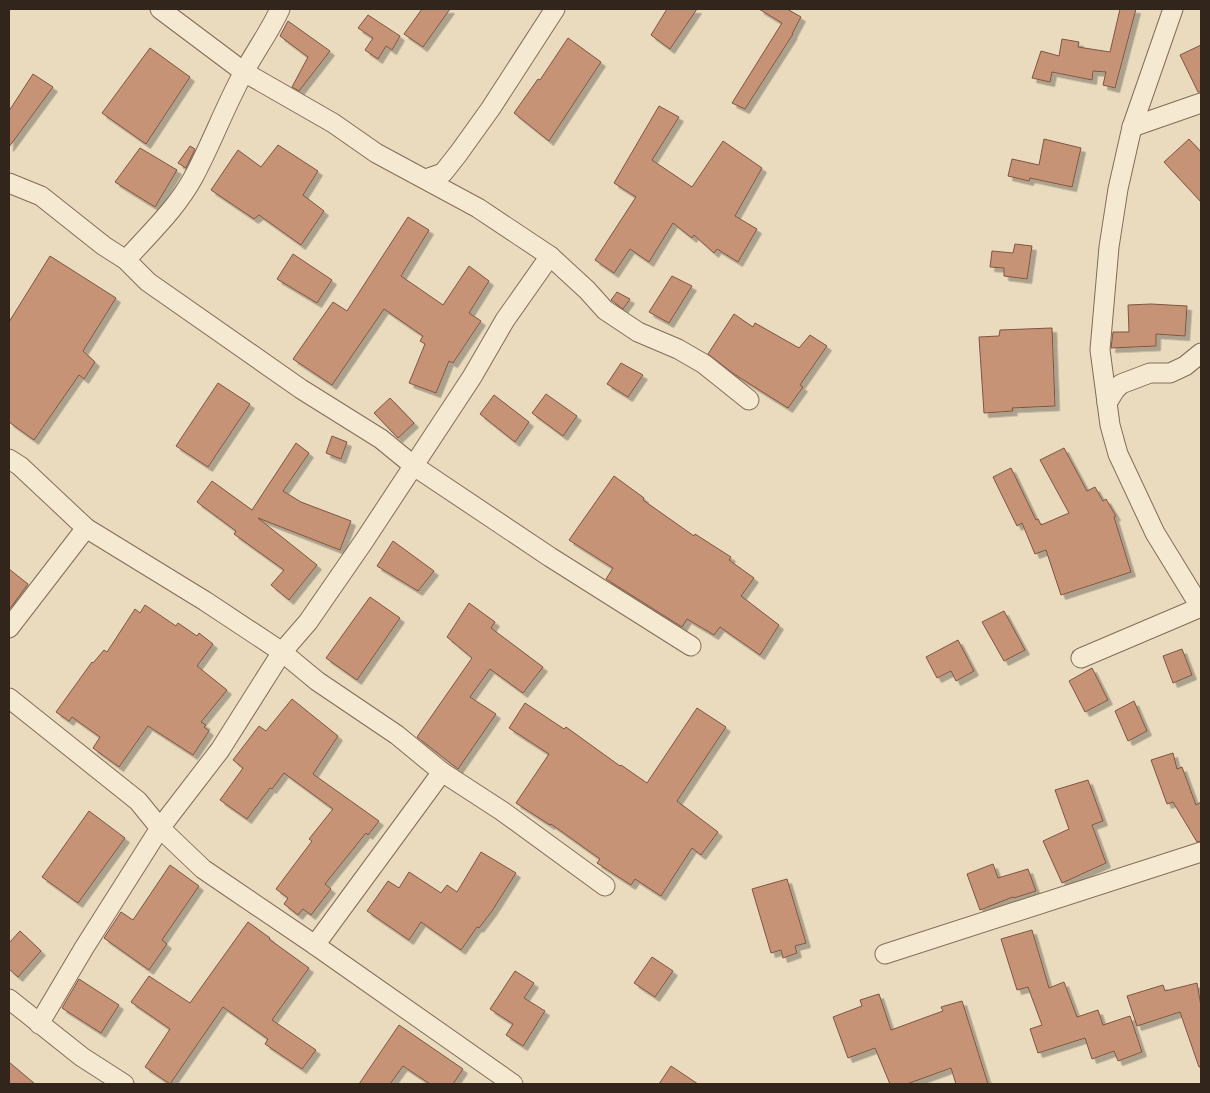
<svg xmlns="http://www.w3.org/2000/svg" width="1210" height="1093" font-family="'Roboto Serif',serif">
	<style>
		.building { fill: #c69377; stroke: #7f5540; filter: url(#shadow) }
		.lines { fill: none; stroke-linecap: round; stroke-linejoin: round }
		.minor-casing { stroke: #826c59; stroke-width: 21 }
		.minor { stroke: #f6e9d1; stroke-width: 19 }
	</style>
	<defs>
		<filter id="shadow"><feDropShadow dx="4.5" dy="4.5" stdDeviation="0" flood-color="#0004"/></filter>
	</defs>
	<rect width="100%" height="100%" fill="#eadbbf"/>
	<g class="building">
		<path d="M422,9H450L423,47L404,34Z"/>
		<path d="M667,9H697L670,49L651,35Z"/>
		<path d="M759,9H787L801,17L792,34H793L745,109L732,103L782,23Z"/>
		<path d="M1120,9H1136L1115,88L1103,85L1106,72L1093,71L1092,80L1052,72L1050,82L1032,78L1041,51L1059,56L1062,39L1079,42L1078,47L1110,52Z"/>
		<path d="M368,15L400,36L392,50L386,46L378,59L365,50L373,38L358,28Z"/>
		<path d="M288,21L330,51L299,91L292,87L308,57L280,36Z"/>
		<path d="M568,38L601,62L549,141L514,113L538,79L540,80Z"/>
		<path d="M1201,45V92H1198L1180,55Z"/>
		<path d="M150,48L190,77L146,144L102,113Z"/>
		<path d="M33,74L53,87L9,147V111Z"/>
		<path d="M659,106L679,117L652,160L692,187L723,141L762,168L735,216L757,229L738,262L717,249L714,253L694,235L692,238L673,223L649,262L630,249L614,273L595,260L636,197L614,183Z"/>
		<path d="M1044,139L1081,148L1072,187L1030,178L1029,181L1008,176L1012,159L1039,165Z"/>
		<path d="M1189,139L1201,152V202L1164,162Z"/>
		<path d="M278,145L318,171L303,195L324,211L301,245L259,215L254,219L211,190L238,150L261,167Z"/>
		<path d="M190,146L195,149L186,168L178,163Z"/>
		<path d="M140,148L177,170L155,207L115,182Z"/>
		<path d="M408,217L429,230L401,276L443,305L469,266L489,281L469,313L481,321L453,363L449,361L436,393L409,383L425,344L420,341L423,336L384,309L332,385L293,359L333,302L347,311Z"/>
		<path d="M1015,244L1032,246L1027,279L1004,276V268L990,267L992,251L1013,253Z"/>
		<path d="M293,254L332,280L317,303L277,279Z"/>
		<path d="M50,256L116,298L83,351L95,362L84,379L79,375L34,440L9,422V322Z"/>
		<path d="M672,276L692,286L669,323L649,312Z"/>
		<path d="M617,292L630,299L623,309L611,300Z"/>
		<path d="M1151,304L1187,306L1185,336L1156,334V346L1111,348L1113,332H1129L1128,305Z"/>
		<path d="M734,314L753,327L755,323L799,348L810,335L827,346L800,385L803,387L788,408L734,374L708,354Z"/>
		<path d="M1052,328L1055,406L1012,408L1013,411L984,413L979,337L999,336L1000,330Z"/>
		<path d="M621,363L643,375L628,397L607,384Z"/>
		<path d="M218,383L250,404L208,467L176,446Z"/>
		<path d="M546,394L577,416L563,436L532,413Z"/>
		<path d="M494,395L529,422L515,442L480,414Z"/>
		<path d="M390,398L414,423L398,438L374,413Z"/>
		<path d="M332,436L347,442L341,459L326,453Z"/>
		<path d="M296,443L309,453L283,491L301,502L351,521L340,550L258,518L317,565L289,600L271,585L284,570L234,534L236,531L197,502L212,481L252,510Z"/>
		<path d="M1064,448L1087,491L1095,487L1103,501L1106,499L1116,516L1114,517L1131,572L1061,595L1046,550L1035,554L1022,523L1017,526L993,477L1011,468L1036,520L1038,519L1041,525L1069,513L1040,460Z"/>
		<path d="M614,476L644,498L643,500L694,536L695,534L731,557L729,560L754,578L741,596L779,625L760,655L720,627L714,635L687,619L682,627L606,579L613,568L569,540Z"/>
		<path d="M393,541L434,571L418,591L377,566Z"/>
		<path d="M9,569L28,584L9,610Z"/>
		<path d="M370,597L400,618L357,680L326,658Z"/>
		<path d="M469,603L495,622L491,628L543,667L523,693L490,669L470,697L496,714L458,769L417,737L472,658L447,637Z"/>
		<path d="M145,605L176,626L178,623L197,636L199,633L213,644L197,666L227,690L201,722L206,725L204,727L209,731L193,755L148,726L119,767L93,748L100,737L72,717L69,721L56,712L92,662L93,663L104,650L107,652L135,609L140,613Z"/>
		<path d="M1004,611L1025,650L1004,661L982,622Z"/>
		<path d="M958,640L974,671L956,681L951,671L937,678L926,657Z"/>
		<path d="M1182,649L1192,675L1173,683L1163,656Z"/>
		<path d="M1092,668L1108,700L1085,712L1069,681Z"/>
		<path d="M292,699L338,736L313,774L379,821L368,835L366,833L325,884L331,889L311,915L303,909L298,915L284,904L288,898L276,889L312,841L309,839L333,809L284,773L272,789L270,788L247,819L220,800L243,768L233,760L259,726L266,731Z"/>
		<path d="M1134,701L1147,731L1128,741L1115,711Z"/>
		<path d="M525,703L564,729L566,727L620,766L621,765L647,783L697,708L726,727L677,801L718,832L701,855L692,848L661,896L635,879L631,885L597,863L600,859L551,824L550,825L516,803L549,754L509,728Z"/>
		<path d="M1173,753L1177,769L1182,767L1196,805L1201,802V841L1197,842L1173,802L1167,804L1151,760Z"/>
		<path d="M1088,780L1103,821L1092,825L1106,863L1062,883L1043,841L1069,829L1055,790Z"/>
		<path d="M89,811L125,838L78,903L42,877Z"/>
		<path d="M481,852L516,873L492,911L479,928L477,927L461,950L421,922L409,940L367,911L388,881L399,888L409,872L441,893L447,885L457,892Z"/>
		<path d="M993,864L998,878L1028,869L1036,891L1014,898L1013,897L980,910L967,874Z"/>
		<path d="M170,865L199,886L162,940L167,944L149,970L104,938L121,912L133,920Z"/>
		<path d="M787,879L806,943L795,946L797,953L783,958L781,950L771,953L752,889Z"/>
		<path d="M248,922L270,938L269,939L309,968L272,1020L316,1050L302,1069L265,1044L268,1039L223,1007L170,1084L145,1067L170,1029L131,1002L149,976L190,1003Z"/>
		<path d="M1032,930L1049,988L1064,982L1077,1017L1098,1010L1103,1025L1130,1016L1142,1052L1118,1061L1114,1051L1092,1059L1085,1038L1038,1053L1030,1029L1042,1025L1028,987L1017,990L1001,939Z"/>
		<path d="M20,931L41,951L18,977L9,969V943Z"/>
		<path d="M652,957L673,971L655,997L634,983Z"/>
		<path d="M515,971L534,983L524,998L545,1011L523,1046L506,1035L513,1024L490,1009Z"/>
		<path d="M79,979L119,1005L101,1033L62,1008Z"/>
		<path d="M1197,983L1201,1006V1067H1199L1180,1012L1137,1026L1127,996L1163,985L1165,991Z"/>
		<path d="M879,994L891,1030L943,1011L941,1007L962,1001L988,1084H956L951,1068L907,1084H890L875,1048L848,1058L833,1017L862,1006L860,1000Z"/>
		<path d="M399,1025L463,1069L453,1084H430L403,1066L390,1084H359Z"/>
		<path d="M9,1062L35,1084H9Z"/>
		<path d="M671,1066L698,1084H659Z"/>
	</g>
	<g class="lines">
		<g class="minor-casing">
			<g id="minor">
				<path d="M160,9L244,72L333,123L376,153L478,208L550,256L587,290L605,310L638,332L678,349L704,364L749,400"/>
				<path d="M1173,9L1132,127L1118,189L1109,247L1100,350L1110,425L1118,454L1155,533L1201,608"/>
				<path d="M1132,127L1201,103"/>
				<path d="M426,179L443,173L458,154L491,108L555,9"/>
				<path d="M9,183L41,196L104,246L126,260L148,282L301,389L381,439L414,466L550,557L691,646"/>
				<path d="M126,260C150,233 176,209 193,178C212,143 225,106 244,72C256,50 270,31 280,9"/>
				<path d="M1107,403L1115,390L1121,384L1150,373H1170L1185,366L1201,353"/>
				<path d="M9,459L20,466L86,528L205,601L282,652L317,681L397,735L442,772L502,811L605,886"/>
				<path d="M9,628L86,528"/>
				<path d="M1081,658L1201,607"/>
				<path d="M9,698L138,801L160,828L203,869L315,945L513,1084"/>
				<path d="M315,945L442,772"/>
				<path d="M885,954L1201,852"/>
				<path d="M9,999L82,1057L124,1084"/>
				<path d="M39,1024L84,948L160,828L220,750L282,652L308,622L364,541L472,377L505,320L550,256"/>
			</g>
		</g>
		<use href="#minor" class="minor"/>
	</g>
	<rect width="1210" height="1093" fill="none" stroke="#32251c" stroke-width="20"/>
</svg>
